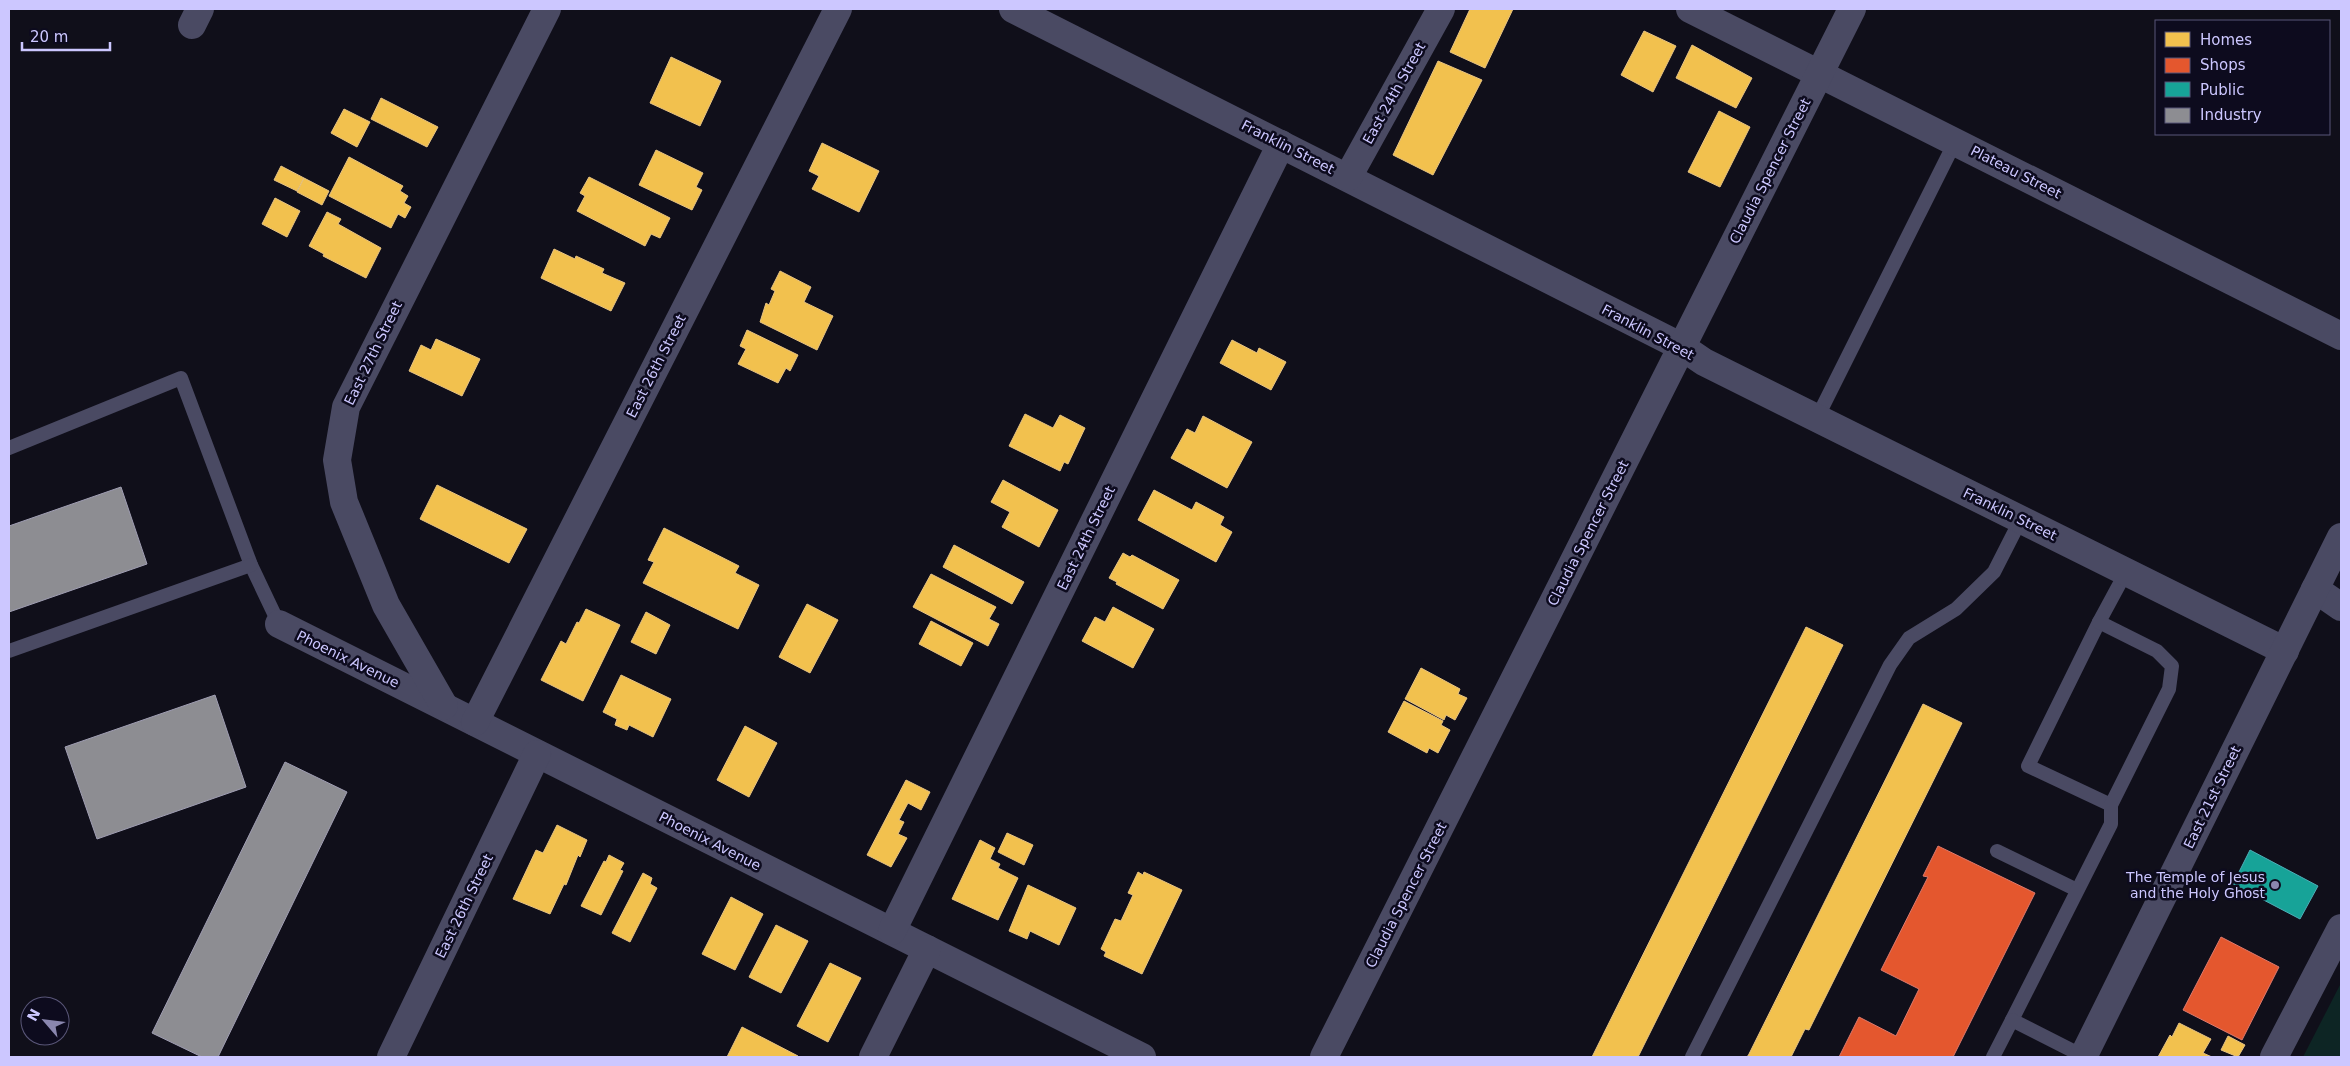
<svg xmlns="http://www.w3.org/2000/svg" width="2350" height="1066" font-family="'DejaVu Sans',sans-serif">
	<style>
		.green { fill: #0d2524 }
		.homes { fill: #f2c14e; stroke: #e7c383 }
		.shops { fill: #e4572e; stroke: #dd796d }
		.public { fill: #17a398; stroke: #4daeb7 }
		.industry { fill: #8d8d92; stroke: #a09eb3 }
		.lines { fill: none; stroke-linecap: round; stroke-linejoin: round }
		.service { stroke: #4a4a63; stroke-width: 14 }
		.minor { stroke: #4a4a63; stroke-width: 28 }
		.tertiary { stroke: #4a4a63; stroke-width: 28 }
		.poi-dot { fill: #8a87af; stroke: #0d0b1e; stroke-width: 2 }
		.labels { text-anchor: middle; stroke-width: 5; stroke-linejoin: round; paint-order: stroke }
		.street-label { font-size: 14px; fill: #ccc7ff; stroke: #0d0b1e }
		.poi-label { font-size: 14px; fill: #ccc7ff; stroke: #0d0b1e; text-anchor: end }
	</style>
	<rect width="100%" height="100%" fill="#100f1a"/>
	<path class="green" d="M2341,983V1057H2303Z"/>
	<g class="homes">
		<path d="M1470,9H1513L1485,68L1450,52Z"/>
		<path d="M1644,31L1676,46L1653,92L1621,75Z"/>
		<path d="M1692,45L1752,78L1736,108L1676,78Z"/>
		<path d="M671,57L721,81L700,126L650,103Z"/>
		<path d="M1438,61L1482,80L1433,175L1393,155Z"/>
		<path d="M381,98L438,127L427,147L371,119Z"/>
		<path d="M344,109L370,122L357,147L331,133Z"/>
		<path d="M1719,111L1750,127L1720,187L1688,172Z"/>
		<path d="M822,143L879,171L859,212L812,189L819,176L809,171Z"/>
		<path d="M656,150L703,173L696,187L702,190L692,210L639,185Z"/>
		<path d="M349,157L403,186L400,191L408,196L404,203L411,207L405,218L398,214L391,228L329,196Z"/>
		<path d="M281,166L304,178L297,191L274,180Z"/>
		<path d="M589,177L670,218L660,238L651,234L645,246L577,211L585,196L580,193Z"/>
		<path d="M304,178L329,191L322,205L297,192Z"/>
		<path d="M275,198L300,211L287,237L262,224Z"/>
		<path d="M327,212L341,219L338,224L381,248L366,278L323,256L324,254L309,246Z"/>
		<path d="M554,249L575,259L576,256L604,269L602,273L625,283L611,311L541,278Z"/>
		<path d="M780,271L811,287L804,302L833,316L817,350L760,322L766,303L769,305L775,291L771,289Z"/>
		<path d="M747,330L798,355L790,371L786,368L778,383L738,364L746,349L740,346Z"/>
		<path d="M436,339L480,359L462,396L409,371L421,345L431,350Z"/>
		<path d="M1232,340L1257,353L1259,348L1286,362L1271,390L1220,363Z"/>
		<path d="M1025,414L1053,428L1060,415L1085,428L1068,464L1064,462L1060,471L1009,446Z"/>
		<path d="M1203,416L1252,442L1227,488L1171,458L1187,429L1195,433Z"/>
		<path d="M1003,480L1058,510L1039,547L1002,527L1010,512L991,502Z"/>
		<path d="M437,485L527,529L509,563L420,519Z"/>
		<path d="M1154,490L1192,510L1196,502L1224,517L1220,525L1232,532L1216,562L1138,520Z"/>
		<path d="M664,528L739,566L735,573L759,585L738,629L643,583L654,562L648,560Z"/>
		<path d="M954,545L1024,582L1012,604L943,567Z"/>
		<path d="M1123,553L1130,557L1132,555L1179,580L1163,609L1116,584L1117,582L1109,578Z"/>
		<path d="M931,574L996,607L989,619L999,624L988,646L913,607Z"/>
		<path d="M807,604L838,620L810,673L779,657Z"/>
		<path d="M1113,607L1154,629L1133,668L1082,641L1095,617L1105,622Z"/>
		<path d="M586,609L620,625L583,701L541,680L561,641L566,644L577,622L579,623Z"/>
		<path d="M646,612L670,625L656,654L631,642Z"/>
		<path d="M931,621L973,643L961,666L919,644Z"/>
		<path d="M1806,627L1843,645L1638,1057H1592Z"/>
		<path d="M1421,668L1460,689L1458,694L1467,698L1455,720L1446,715L1444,720L1405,699Z"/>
		<path d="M621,675L671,699L653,737L629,725L627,730L615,725L617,719L603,712Z"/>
		<path d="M1404,701L1443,721L1441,725L1450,730L1438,753L1429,748L1427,753L1388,732Z"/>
		<path d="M1923,704L1962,723L1809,1030L1805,1029L1791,1057H1745L1748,1056Z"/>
		<path d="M745,726L777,743L749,797L717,780Z"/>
		<path d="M906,780L930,792L921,810L908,803L899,820L904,822L898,834L907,838L891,867L867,855Z"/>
		<path d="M557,825L587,840L580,857L578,855L566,885L564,884L550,914L513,899L536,850L543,853Z"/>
		<path d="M1007,833L1033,845L1024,865L998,852Z"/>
		<path d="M980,840L995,848L990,859L1000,864L998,868L1018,878L998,920L952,899Z"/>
		<path d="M609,855L624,863L620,870L623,871L601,915L581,906L604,861L606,862Z"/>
		<path d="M1138,872L1143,875L1144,872L1182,890L1142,974L1104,956L1106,952L1101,949L1115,919L1121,921L1133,895L1128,893Z"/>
		<path d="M643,873L652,878L650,884L657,888L630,942L612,933Z"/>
		<path d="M1028,885L1076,908L1059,945L1030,931L1027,939L1009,931Z"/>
		<path d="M731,897L763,914L735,970L702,954Z"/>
		<path d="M776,925L808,941L781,993L749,977Z"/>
		<path d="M830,963L861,978L828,1042L797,1026Z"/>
		<path d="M2179,1023L2211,1039L2203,1053L2212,1057H2158L2170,1035L2172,1037Z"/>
		<path d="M742,1027L798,1056L797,1057H727Z"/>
		<path d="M2228,1036L2245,1045L2238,1057L2221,1050Z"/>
	</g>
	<g class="shops">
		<path d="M1938,846L2035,893L1953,1057H1839L1859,1017L1896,1036L1919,989L1881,970L1928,877L1923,876Z"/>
		<path d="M2221,937L2279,967L2242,1040L2183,1010Z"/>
	</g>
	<path class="public" d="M2250,850L2318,886L2300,919L2233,884Z"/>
	<g class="industry">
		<path d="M121,487L147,564L9,612V526Z"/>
		<path d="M215,695L246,787L97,839L65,747Z"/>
		<path d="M285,762L347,792L218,1057H202L152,1033Z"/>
	</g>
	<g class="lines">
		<g class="service">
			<path d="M1817,418L1955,142"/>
			<path d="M9,448L181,378L251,565L279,624"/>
			<path d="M2099,622L2028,766L2111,805"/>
			<path d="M9,651L251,565"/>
			<path d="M1997,851L2077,890"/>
			<path d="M2012,1020L2111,824V805L2169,689L2172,666L2157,651L2099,622L2126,572"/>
			<path d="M1692,1057L1890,665L1909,638L1956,609L1994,572L2021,519"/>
			<path d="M1993,1057L2012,1020L2083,1056"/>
		</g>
		<g class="minor">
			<path d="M1013,9L1682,347L1704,362L2285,651"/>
			<path d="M1690,9L2341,336"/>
			<path d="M192,25L200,9"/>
			<path d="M1348,177L1441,9"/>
			<path d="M2315,589L2341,607"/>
			<path d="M279,624L1142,1057"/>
			<path d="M444,706L386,605L344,502L337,460L346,407L547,9"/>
			<path d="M475,722L838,9"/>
			<path d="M892,931L1281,144"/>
			<path d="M391,1057L537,754"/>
			<path d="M873,1057L927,949"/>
			<path d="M1324,1057L1852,9"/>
			<path d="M2274,1057L2341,928"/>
		</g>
		<path class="tertiary" d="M2083,1057L2341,537"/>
	</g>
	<circle class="poi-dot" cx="2275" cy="885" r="5"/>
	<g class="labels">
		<g class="street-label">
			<text transform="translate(1394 93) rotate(-61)" y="5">East 24th Street</text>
			<text transform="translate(1288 147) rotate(27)" y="5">Franklin Street</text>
			<text transform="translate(1770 171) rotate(-63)" y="5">Claudia Spencer Street</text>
			<text transform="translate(2016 172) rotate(27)" y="5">Plateau Street</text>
			<text transform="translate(1648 332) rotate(28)" y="5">Franklin Street</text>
			<text transform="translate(373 353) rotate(-64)" y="5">East 27th Street</text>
			<text transform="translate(656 366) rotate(-63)" y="5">East 26th Street</text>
			<text transform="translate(2010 514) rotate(26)" y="5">Franklin Street</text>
			<text transform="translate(1588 533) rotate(-63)" y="5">Claudia Spencer Street</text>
			<text transform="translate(1086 538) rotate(-64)" y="5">East 24th Street</text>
			<text transform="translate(348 659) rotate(26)" y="5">Phoenix Avenue</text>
			<text transform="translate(2212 797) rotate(-64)" y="5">East 21st Street</text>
			<text transform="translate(710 841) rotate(27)" y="5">Phoenix Avenue</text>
			<text transform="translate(1406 895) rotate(-63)" y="5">Claudia Spencer Street</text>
			<text transform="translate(464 906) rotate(-64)" y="5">East 26th Street</text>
		</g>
		<g class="poi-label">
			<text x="2265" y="882">The Temple of Jesus<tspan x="2265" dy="16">and the Holy Ghost</tspan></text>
		</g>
	</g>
	<rect width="2350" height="1066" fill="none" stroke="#ccc7ff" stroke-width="20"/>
	<rect x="2155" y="20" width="175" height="115" fill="#0d0b1e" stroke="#595678"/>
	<rect x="2165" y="32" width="25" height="15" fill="#f2c14e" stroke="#595678"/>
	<text x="2200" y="45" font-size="15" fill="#ccc7ff">Homes</text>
	<rect x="2165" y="58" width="25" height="15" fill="#e4572e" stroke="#595678"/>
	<text x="2200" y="70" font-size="15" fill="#ccc7ff">Shops</text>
	<rect x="2165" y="82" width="25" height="15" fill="#17a398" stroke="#595678"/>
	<text x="2200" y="95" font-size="15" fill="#ccc7ff">Public</text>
	<rect x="2165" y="108" width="25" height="15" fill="#8d8d92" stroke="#595678"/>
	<text x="2200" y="120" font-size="15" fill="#ccc7ff">Industry</text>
	<g transform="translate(45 1021) rotate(298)"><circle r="24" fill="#0d0b1e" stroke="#595678"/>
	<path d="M0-4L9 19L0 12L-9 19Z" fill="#8a87af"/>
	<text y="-8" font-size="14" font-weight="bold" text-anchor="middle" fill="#ccc7ff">N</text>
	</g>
	<path d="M22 42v8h88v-8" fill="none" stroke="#ccc7ff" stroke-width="2.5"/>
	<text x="30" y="42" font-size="15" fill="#ccc7ff" stroke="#0d0b1e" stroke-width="4" paint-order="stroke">20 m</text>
</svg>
